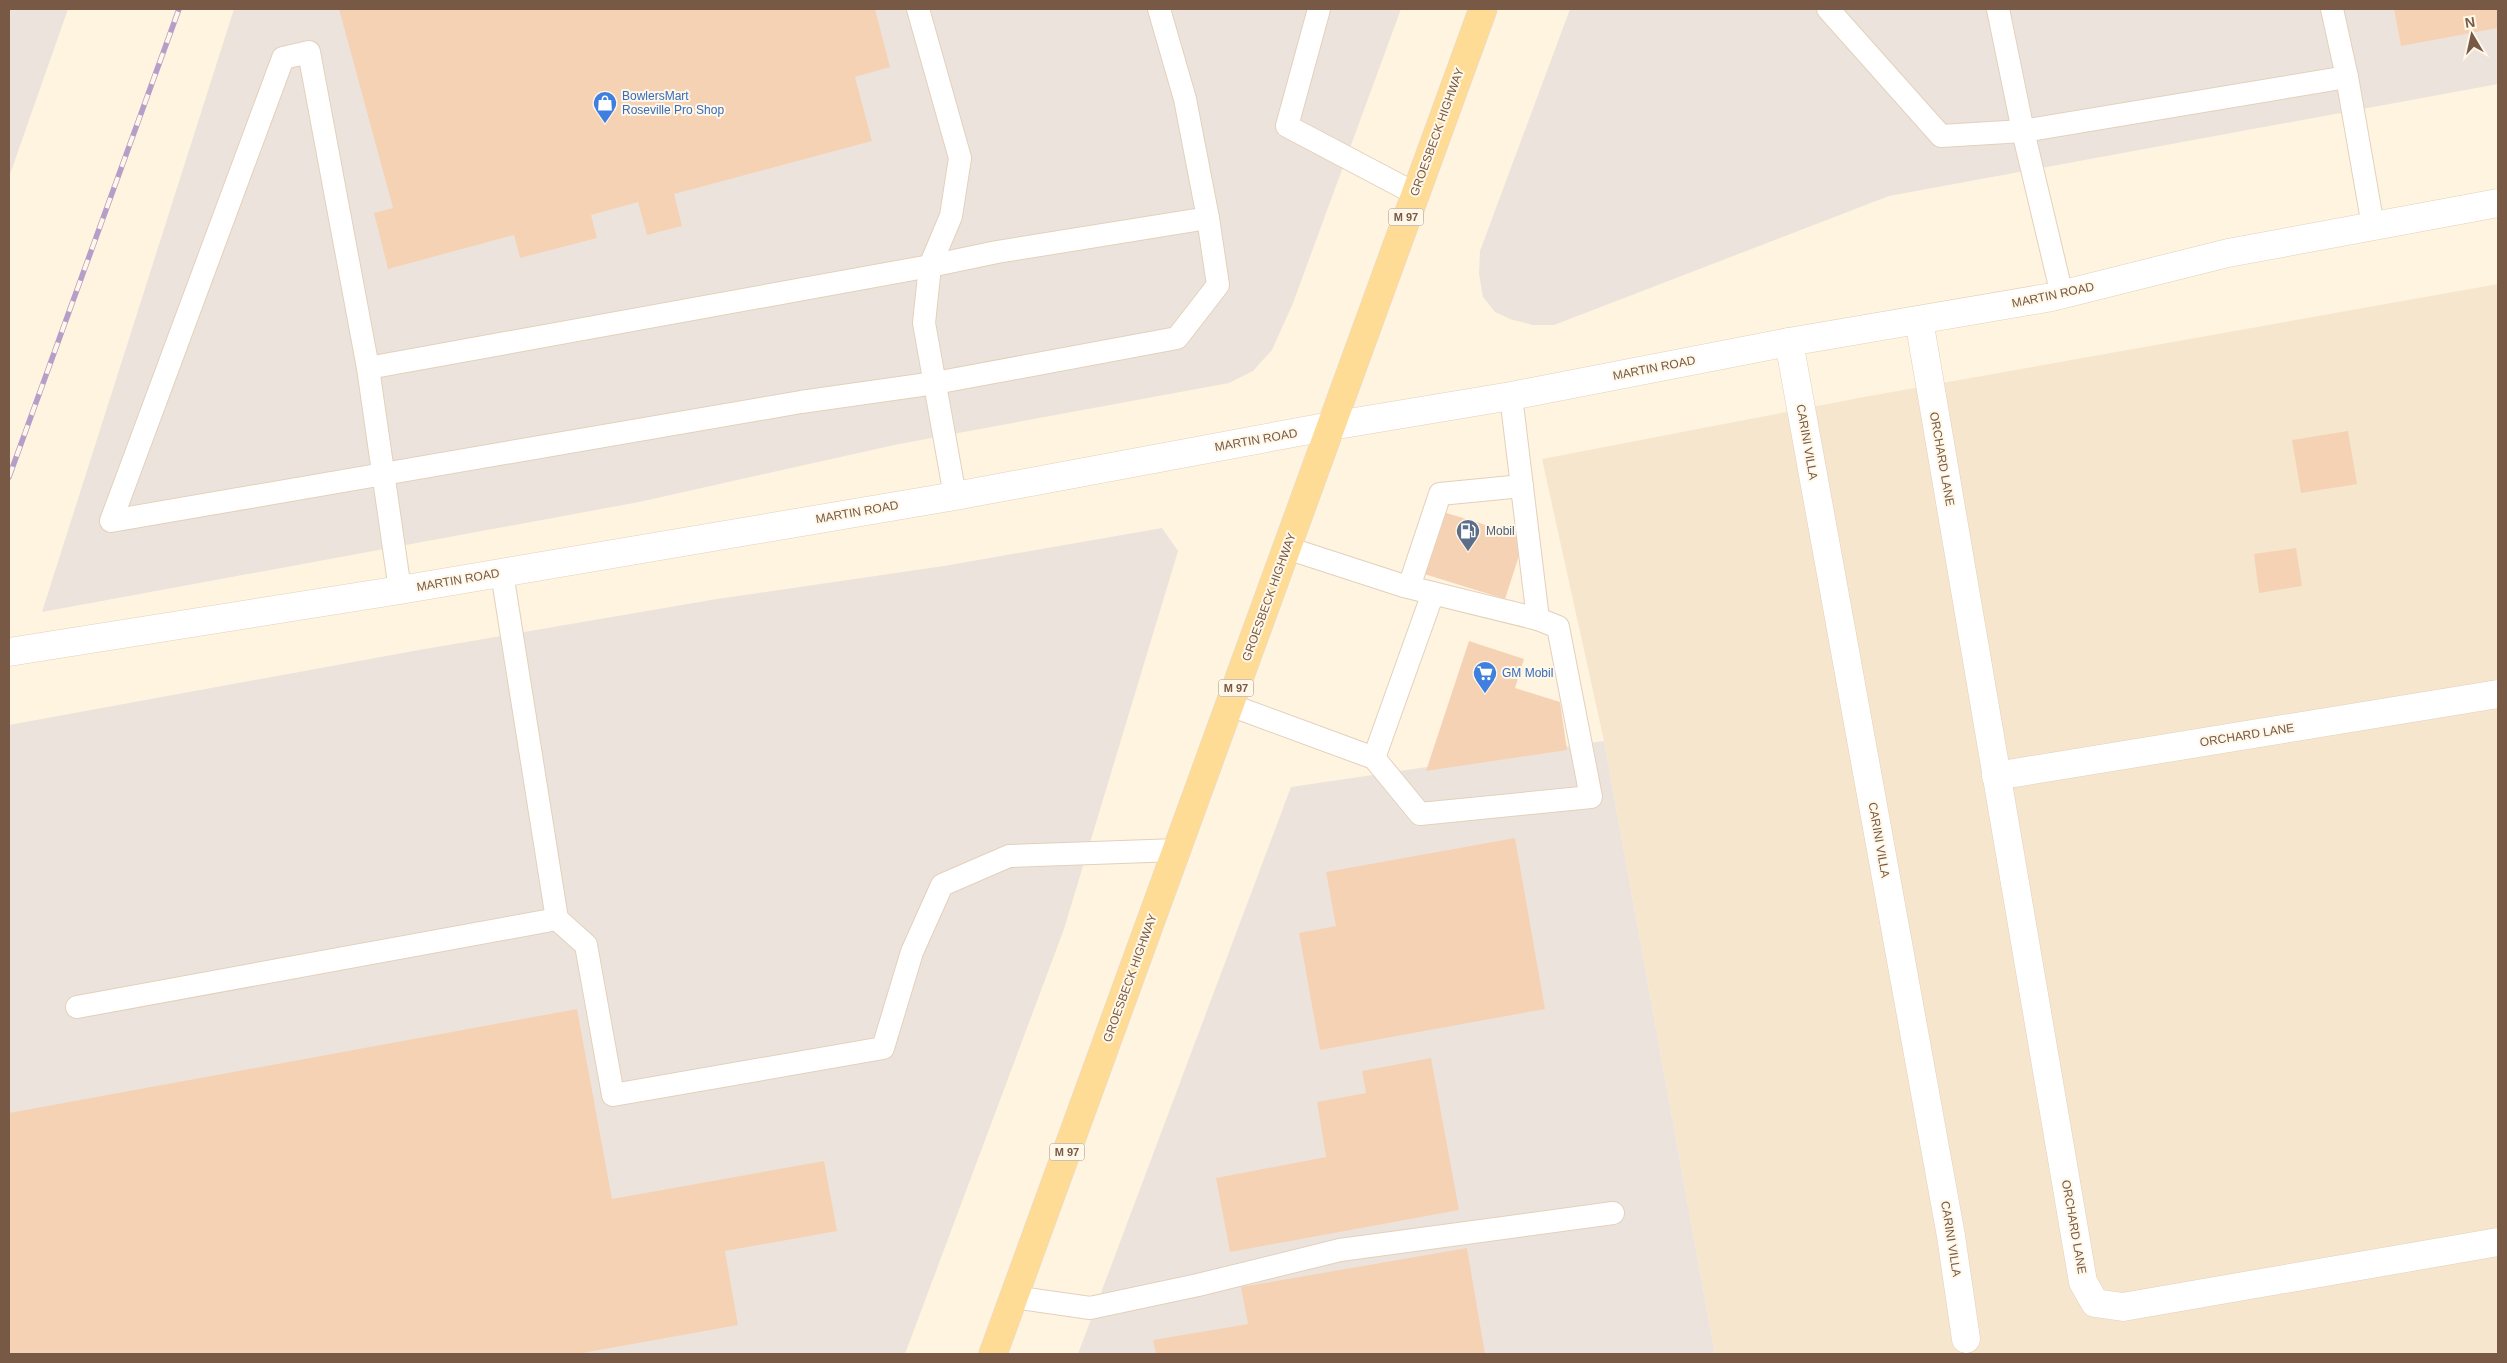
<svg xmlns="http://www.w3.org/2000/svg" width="2507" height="1363" font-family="Helvetica,sans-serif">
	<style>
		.residential { fill: #f6e6ce }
		.industrial { fill: #ece4dc }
		.building { fill: #f6d2b5 }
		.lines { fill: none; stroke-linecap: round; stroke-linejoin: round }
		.service-casing { stroke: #e3d0bb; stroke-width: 24 }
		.minor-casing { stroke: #e3d0bb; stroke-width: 29 }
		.tertiary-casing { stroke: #e3d0bb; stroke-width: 29 }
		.primary-casing { stroke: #e1dad6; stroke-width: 29 }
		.service { stroke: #fff; stroke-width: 22 }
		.minor { stroke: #fff; stroke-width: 28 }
		.tertiary { stroke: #fff; stroke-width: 28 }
		.primary { stroke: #ffdc96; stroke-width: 28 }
		.rail-casing { stroke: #b69ec8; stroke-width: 5.5 }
		.rail { stroke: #fff7e8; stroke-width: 4; stroke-dasharray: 11; stroke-linecap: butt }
		.labels { text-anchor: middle; stroke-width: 4; stroke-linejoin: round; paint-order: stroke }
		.shield { fill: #fff7e8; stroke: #a08876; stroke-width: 1 }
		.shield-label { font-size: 11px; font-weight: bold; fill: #775945 }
		.shop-label { font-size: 12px; fill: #366cbe; stroke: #fff7e8; text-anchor: start }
		.street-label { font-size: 12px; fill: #775945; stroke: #fff7e8 }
		.service-label { font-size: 12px; fill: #4e5e75; stroke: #fff7e8; text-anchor: start }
	</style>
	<rect width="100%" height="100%" fill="#fef4e0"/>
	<path class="residential" d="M2498,284V1354H1715L1604,741L1542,459L1864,397Z"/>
	<g class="industrial">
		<path d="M9,9H68L9,177Z"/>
		<path d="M234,9H1401L1293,303L1272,350L1253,371L1229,383L899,444L639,502L42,612Z"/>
		<path d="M1570,9H2498V84L1889,196L1554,325H1533L1510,319L1495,312L1483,297L1479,274L1480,251Z"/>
		<path d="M1162,528L1178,551L1064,929L905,1354H9V725L419,650L717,599L944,566Z"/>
		<path d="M1604,741L1715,1354H1078L1291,787Z"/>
	</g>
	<g class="building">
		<path d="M339,9H875L890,67L855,77L872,141L674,194L682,226L647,235L638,202L591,215L597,238L520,258L514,235L388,269L374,213L393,208Z"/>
		<path d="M2394,9H2498V28L2401,46Z"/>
		<path d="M2348,431L2357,484L2301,493L2292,440Z"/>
		<path d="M1440,511L1525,537L1505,599L1421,573Z"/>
		<path d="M2296,548L2302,586L2259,593L2254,554Z"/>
		<path d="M1469,641L1524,659L1515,688L1560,702L1567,750L1426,771Z"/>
		<path d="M1515,838L1545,1009L1320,1050L1299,933L1336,926L1326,872Z"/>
		<path d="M577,1009L612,1199L824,1161L837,1231L725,1251L738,1325L577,1354H9V1113Z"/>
		<path d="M1431,1058L1459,1210L1230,1252L1216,1178L1326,1157L1317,1102L1366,1093L1362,1071Z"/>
		<path d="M1467,1248L1485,1354H1156L1153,1340L1248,1324L1241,1287Z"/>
	</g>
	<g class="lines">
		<g class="service-casing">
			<g id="service">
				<path d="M918,9L960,158L951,216L930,266L924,323L955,496"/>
				<path d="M1319,9L1287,126L1414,193"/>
				<path d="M1828,9L1941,136L2023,131L2347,77"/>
				<path d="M1998,9L2023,131L2062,295"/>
				<path d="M2332,9L2347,77L2373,226"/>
				<path d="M368,368L309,52L283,58L111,521L801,402L935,383L1177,338L1218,285L1208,218"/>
				<path d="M1287,548L1404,586L1538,619L1511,396"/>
				<path d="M1409,587L1440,494L1522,486"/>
				<path d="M400,590L368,368L930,266L997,252L1208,218L1185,99L1159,9"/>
				<path d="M1230,705L1374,758L1433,593"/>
				<path d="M1374,758L1420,814L1591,797L1558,627L1538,619"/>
				<path d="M557,919L586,945L613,1095L883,1048L912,952L942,885L1009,856L1177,850"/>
				<path d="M77,1007L557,919L502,573"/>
				<path d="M1014,1297L1090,1308L1198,1285L1340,1250L1613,1213"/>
			</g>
		</g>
		<g class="minor-casing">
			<g id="minor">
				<path d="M1919,320L2083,1282L2095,1303L2123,1307L2498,1242"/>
				<path d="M1789,342L1951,1236L1966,1339"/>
				<path d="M1996,776L2498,694"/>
			</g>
		</g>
		<g class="tertiary-casing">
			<path id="tertiary" d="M9,652L400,590L955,496L1331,426L1511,396L1789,342L2052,297L2228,253L2498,203"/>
		</g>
		<g class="primary-casing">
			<path id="primary" d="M993,1354L1483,9"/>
		</g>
		<use href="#service" class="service"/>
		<use href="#minor" class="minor"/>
		<use href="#tertiary" class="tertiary"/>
		<use href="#primary" class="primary"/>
		<g class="rail-casing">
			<path id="rail" d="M9,477L179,9"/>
		</g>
		<use href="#rail" class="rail"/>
	</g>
	<defs>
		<g id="shop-pin" transform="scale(1.25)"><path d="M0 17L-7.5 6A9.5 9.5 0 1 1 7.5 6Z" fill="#3f7fe0" stroke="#fff7e8"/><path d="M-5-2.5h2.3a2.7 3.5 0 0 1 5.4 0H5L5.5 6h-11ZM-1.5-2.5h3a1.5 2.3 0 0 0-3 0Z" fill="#fff"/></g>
		<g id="fuel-pin" transform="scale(1.25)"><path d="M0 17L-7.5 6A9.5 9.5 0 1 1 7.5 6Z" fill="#5c6f8a" stroke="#fff7e8"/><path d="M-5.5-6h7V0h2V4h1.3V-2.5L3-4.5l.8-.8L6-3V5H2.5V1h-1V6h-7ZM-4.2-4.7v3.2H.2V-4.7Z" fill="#fff"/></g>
		<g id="supermarket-pin" transform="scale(1.25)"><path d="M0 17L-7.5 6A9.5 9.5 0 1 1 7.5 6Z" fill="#3f7fe0" stroke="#fff7e8"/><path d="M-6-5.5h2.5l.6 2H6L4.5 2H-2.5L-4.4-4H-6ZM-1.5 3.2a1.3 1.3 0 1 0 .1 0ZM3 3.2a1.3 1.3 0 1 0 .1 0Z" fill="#fff"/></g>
	</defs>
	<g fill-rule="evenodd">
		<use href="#shop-pin" x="605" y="103"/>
		<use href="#fuel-pin" x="1468" y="531"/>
		<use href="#supermarket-pin" x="1485" y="673"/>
	</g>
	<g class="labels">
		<g class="shield">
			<rect x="1388.5" y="208.5" width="35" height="17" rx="4"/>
			<rect x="1218.5" y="679.5" width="35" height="17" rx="4"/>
			<rect x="1049.5" y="1143.5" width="35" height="17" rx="4"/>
		</g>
		<g class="shield-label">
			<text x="1406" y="221">M 97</text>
			<text x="1236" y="692">M 97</text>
			<text x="1067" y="1156">M 97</text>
		</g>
		<g class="shop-label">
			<text x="622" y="100">BowlersMart<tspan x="622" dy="14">Roseville Pro Shop</tspan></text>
			<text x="1502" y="677">GM Mobil</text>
		</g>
		<g class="street-label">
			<text transform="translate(1437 132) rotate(-70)" y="4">GROESBECK HIGHWAY</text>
			<text transform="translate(2053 295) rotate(-12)" y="4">MARTIN ROAD</text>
			<text transform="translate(1654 368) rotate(-11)" y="4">MARTIN ROAD</text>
			<text transform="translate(1256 440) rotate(-10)" y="4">MARTIN ROAD</text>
			<text transform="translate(1807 442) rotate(80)" y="4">CARINI VILLA</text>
			<text transform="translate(1942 459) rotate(80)" y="4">ORCHARD LANE</text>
			<text transform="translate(857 512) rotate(-10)" y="4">MARTIN ROAD</text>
			<text transform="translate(458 580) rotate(-10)" y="4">MARTIN ROAD</text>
			<text transform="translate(1269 597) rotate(-70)" y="4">GROESBECK HIGHWAY</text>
			<text transform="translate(2247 735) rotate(-9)" y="4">ORCHARD LANE</text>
			<text transform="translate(1879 840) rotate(80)" y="4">CARINI VILLA</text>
			<text transform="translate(1130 978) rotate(-70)" y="4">GROESBECK HIGHWAY</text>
			<text transform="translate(2074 1227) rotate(80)" y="4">ORCHARD LANE</text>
			<text transform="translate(1951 1239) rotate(81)" y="4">CARINI VILLA</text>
		</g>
		<g class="service-label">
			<text x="1486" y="535">Mobil</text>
		</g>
	</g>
	<rect width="2507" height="1363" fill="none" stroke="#775945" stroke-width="20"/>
	<g transform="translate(2472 35) rotate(351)" stroke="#fff7e8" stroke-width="4" paint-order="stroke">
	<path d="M0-4L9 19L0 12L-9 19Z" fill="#775945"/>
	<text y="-8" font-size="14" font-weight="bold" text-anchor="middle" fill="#775945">N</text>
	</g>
</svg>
